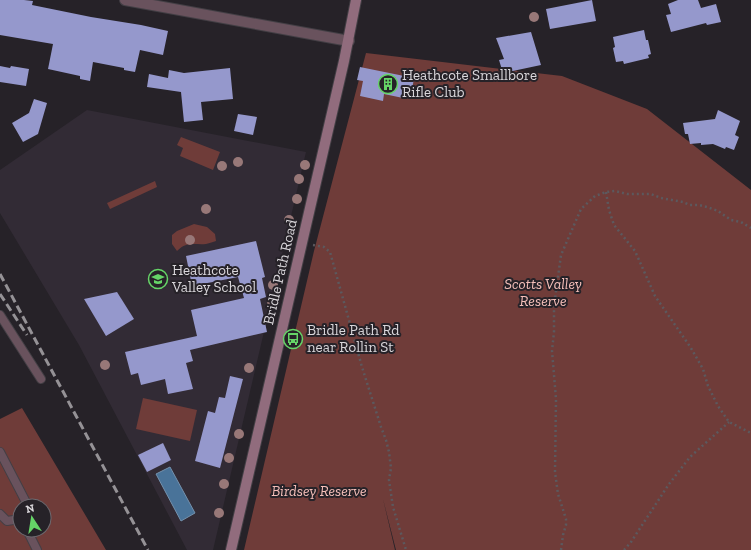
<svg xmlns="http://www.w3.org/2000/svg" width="751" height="550" font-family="'Zilla Slab',serif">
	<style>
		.built { fill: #322b35 }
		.green { fill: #6f3c39; fill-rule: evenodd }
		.water { fill: #497399; stroke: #7491ad }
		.building { fill: #9598cc }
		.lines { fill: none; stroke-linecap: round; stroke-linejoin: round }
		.lane-casing { stroke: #433f45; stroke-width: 10 }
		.street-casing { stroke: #433f45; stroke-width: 12 }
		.secondary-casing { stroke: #433f45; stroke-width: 12 }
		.path { stroke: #5c595e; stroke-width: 2.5; stroke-dasharray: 2 3; stroke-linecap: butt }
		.lane { stroke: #69525d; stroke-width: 8 }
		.street { stroke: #69525d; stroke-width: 10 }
		.secondary { stroke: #916c7d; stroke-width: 10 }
		.rail { stroke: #959296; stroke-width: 3; stroke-dasharray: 8 4; stroke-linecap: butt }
		.tree { fill: #987878 }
		.labels { text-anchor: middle; stroke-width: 4; stroke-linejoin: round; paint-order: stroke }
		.poi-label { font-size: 15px; fill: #dad7db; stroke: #262228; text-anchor: start }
		.street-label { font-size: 15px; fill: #dad7db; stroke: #262228 }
		.park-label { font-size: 15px; font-style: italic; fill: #f5bfb9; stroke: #262228 }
	</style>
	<rect width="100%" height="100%" fill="#262228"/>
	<path class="built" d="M87,110L306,152L213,550H187L79,345L0,213V170Z"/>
	<g class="green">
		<path d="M366,53L562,76L647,109L751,190V550H396L383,499L395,550H244L314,251Z"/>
		<path d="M181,137L220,152L213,170L180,156L183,148L177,145Z"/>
		<path d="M155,181L157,187L110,209L107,203Z"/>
		<path d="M194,224L207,227L215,234L216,241C213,242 210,243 206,244C194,245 187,241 177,251L172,244V235L177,231Z"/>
		<path d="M143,398L197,410L190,441L136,429Z"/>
		<path d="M22,408L106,550H0V419ZM20,506H44V530H20Z"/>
	</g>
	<path class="water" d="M170,467L195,513L181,521L156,474Z"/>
	<g class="building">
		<path d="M0,0H24L33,1L32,5L91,17L141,25L168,31L163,55L140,50L135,72L124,70V68L93,62L90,81L80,79V76L48,69L53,44L0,35Z"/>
		<path d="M592,0L596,21L550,29L546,9Z"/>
		<path d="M678,0H698L701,8L716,4L721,22L707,25L706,23L671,32L666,15L671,14L668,4Z"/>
		<path d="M644,30L646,40H648L651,54L648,55L649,58L624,64L623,61L616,62L613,48L615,47L613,37Z"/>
		<path d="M531,32L541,65L503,73L499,60L504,59L496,38Z"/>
		<path d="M0,66L10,68L11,66L29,69L26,86L0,82Z"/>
		<path d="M360,67L414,78L412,90L405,88L403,98L384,94L383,101L360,96L363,81L357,80Z"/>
		<path d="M230,68L233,99L201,102L203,120L184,122L181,92L147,87L149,74L168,78L169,70L184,73Z"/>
		<path d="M34,99L47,103L38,134L23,142L12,123L29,113Z"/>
		<path d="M718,110L740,121L735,135L739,137L734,150L726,147L725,149L713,144L701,145V143L690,144L688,134H685L683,123L715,119Z"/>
		<path d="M238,114L257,117L253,135L234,131Z"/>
		<path d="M256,241L265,277L262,278L266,297L260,299L267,332L190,350L193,361L186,363L193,389L168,394L165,379L141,385L138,373L131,375L125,352L197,336L191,310L244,298L238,277L192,286L186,256Z"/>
		<path d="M117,292L134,319L106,336L84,299Z"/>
		<path d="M230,376L243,379L220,468L195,461L208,411L215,413L219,397L225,398Z"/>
		<path d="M163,443L171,460L147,472L138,455Z"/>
	</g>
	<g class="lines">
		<g class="lane-casing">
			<g id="lane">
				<path d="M0,315L41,379"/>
				<path d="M0,452L28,506"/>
				<path d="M0,514L7,521L20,519"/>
				<path d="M27,530L37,550"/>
			</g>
		</g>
		<g class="street-casing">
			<path id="street" d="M125,0L349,41"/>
		</g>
		<g class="secondary-casing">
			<path id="secondary" d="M231,550L344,61L356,0"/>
		</g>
		<g class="path">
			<path d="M606,192L609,210L614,225L635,251L655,296L691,348L703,369L708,386L718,406L729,422L751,433"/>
			<path d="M313,245L324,247L330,252L362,367L381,427L386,440L389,452L391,468L389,480L393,507L406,550"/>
			<path d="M561,550L563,535L566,525V519L558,494L555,472L556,399L552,351L554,332V306L561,255L581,209L595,196L606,192L615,191L627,194H651L661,198L683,202L690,205H699L707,207L718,211L731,220L741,222L751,228"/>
			<path d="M624,550L631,542L669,484L690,457L729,422"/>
		</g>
		<use href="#lane" class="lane"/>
		<use href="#street" class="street"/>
		<use href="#secondary" class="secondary"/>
		<g class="rail">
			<path d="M0,274L148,550"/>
			<path d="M0,294L27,335"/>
		</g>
	</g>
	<g class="tree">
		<circle cx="534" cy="17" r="5"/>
		<circle cx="238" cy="162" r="5"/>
		<circle cx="305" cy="165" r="5"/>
		<circle cx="222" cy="166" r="5"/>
		<circle cx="299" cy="179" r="5"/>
		<circle cx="297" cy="199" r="5"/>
		<circle cx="206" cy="209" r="5"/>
		<circle cx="289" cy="220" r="5"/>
		<circle cx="190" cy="240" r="5"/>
		<circle cx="283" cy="263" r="5"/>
		<circle cx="153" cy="279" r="5"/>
		<circle cx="273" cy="285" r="5"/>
		<circle cx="272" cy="304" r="5"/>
		<circle cx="105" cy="365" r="5"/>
		<circle cx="249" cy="368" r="5"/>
		<circle cx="239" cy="434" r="5"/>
		<circle cx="229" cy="458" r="5"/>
		<circle cx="224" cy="484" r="5"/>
		<circle cx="219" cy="513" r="5"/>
	</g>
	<defs>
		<g id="building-ring" transform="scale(1)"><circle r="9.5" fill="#262228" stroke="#65d467" stroke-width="1.5"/><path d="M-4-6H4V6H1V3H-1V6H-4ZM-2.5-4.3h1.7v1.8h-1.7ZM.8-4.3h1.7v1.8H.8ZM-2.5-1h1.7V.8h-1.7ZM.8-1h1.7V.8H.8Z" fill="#65d467"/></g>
		<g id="school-ring" transform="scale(1)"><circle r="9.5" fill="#262228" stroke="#65d467" stroke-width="1.5"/><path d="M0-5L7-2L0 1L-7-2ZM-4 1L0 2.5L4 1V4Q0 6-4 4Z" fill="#65d467"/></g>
		<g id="bus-ring" transform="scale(1)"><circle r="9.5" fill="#262228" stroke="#65d467" stroke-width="1.5"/><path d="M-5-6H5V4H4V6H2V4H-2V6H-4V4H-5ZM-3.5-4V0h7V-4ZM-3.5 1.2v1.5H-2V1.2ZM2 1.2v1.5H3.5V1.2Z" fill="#65d467"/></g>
	</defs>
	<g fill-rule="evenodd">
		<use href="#building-ring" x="388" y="84"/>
		<use href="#school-ring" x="158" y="279"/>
		<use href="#bus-ring" x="293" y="339"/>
	</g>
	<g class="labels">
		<g class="poi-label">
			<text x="402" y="80">Heathcote Smallbore<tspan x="402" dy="17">Rifle Club</tspan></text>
			<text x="172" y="275">Heathcote<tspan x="172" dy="17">Valley School</tspan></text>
			<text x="307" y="335">Bridle Path Rd<tspan x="307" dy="17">near Rollin St</tspan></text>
		</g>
		<g class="street-label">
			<text transform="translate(280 272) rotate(-77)" y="5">Bridle Path Road</text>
		</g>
		<g class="park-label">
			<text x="543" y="289">Scotts Valley<tspan x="543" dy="17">Reserve</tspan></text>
			<text x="319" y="496">Birdsey Reserve</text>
		</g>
	</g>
	<g transform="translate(32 518) rotate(348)"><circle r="19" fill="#262228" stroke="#6e6a70"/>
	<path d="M0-3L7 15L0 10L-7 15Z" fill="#65d467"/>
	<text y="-6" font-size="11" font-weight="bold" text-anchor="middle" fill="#dad7db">N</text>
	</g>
</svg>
